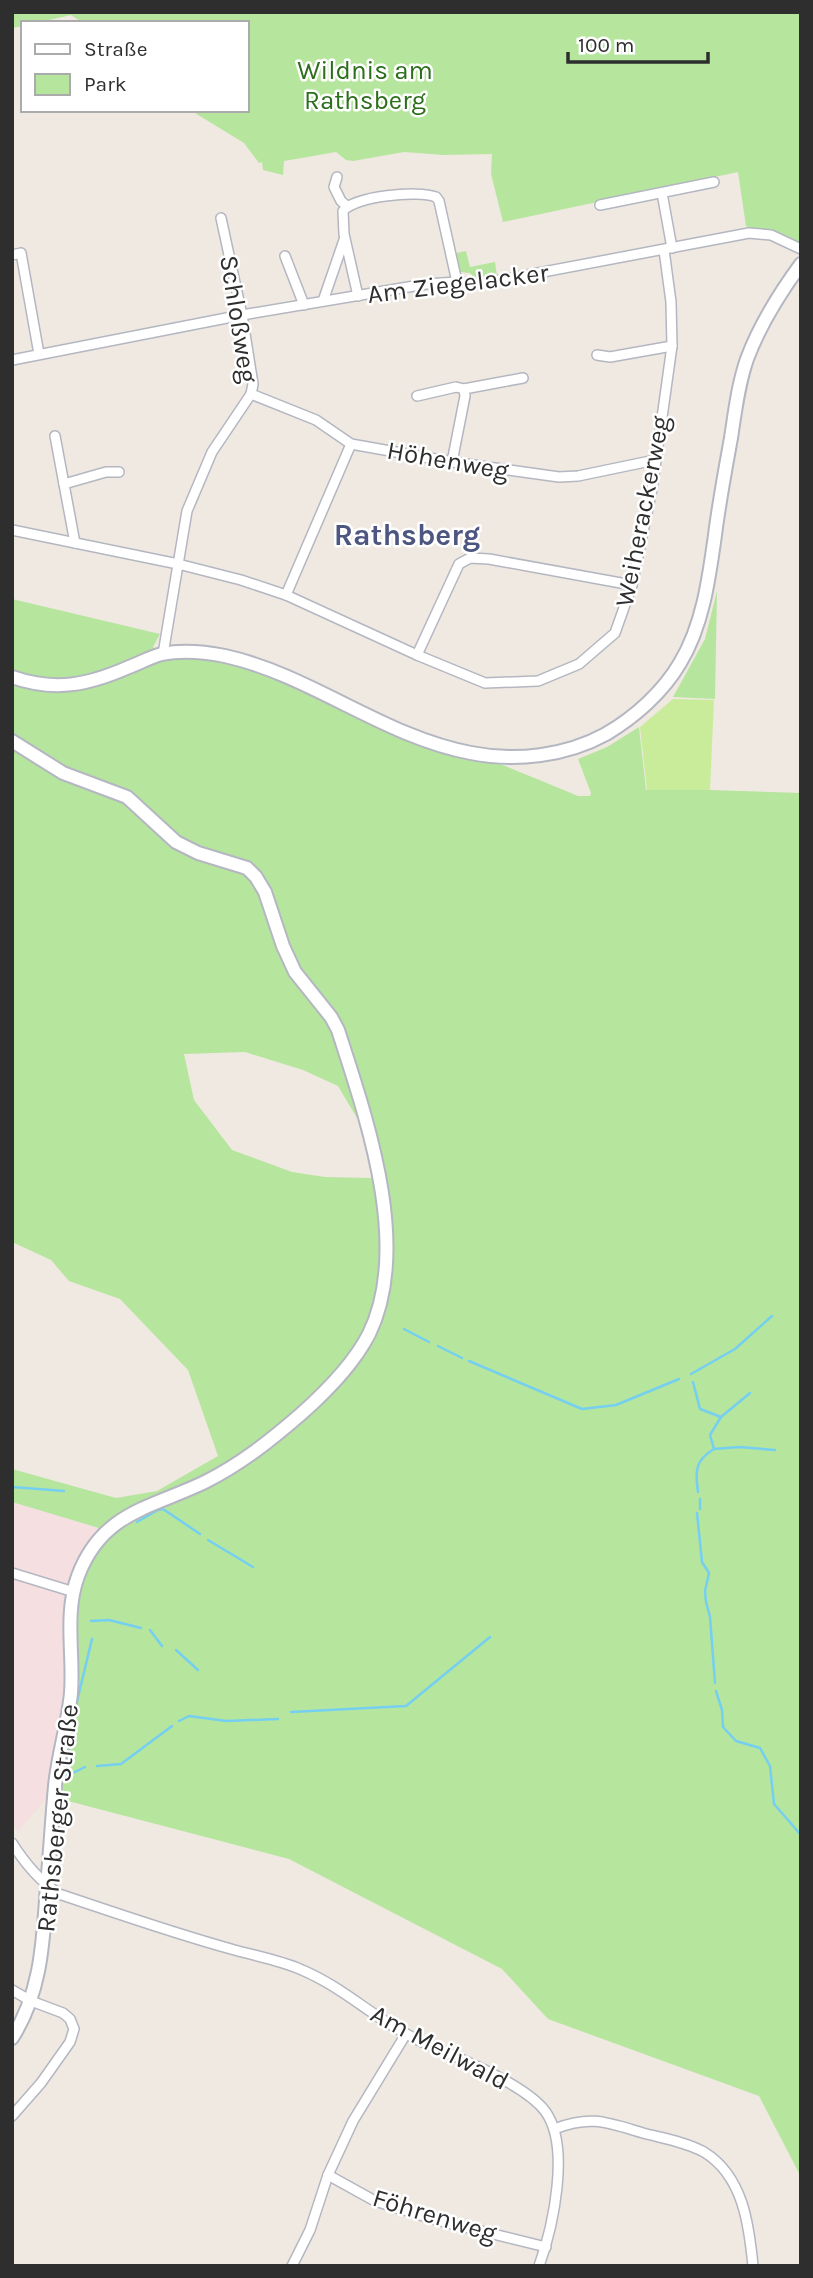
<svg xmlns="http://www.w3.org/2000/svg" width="813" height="2278" font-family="Karla,sans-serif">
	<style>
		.medical { fill: #f5dfe0 }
		.green { fill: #b6e59e; fill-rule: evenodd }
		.pitch { fill: #c9ec9a }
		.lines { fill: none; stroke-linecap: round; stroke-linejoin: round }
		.stream { stroke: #75cff0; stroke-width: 2.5 }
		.street-casing { stroke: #b4b7c1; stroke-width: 12 }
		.secondary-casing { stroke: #b4b7c1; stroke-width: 16 }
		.street { stroke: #fff; stroke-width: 9 }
		.secondary { stroke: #fff; stroke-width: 12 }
		.labels { text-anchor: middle; stroke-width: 5; stroke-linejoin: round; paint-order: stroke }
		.park-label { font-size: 26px; fill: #2c6e1b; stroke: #fff }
		.street-label { font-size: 26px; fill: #2e2e2e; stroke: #fff }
		.quarter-label { font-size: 30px; font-weight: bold; fill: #4d5680; stroke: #fff }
	</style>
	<rect width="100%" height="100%" fill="#efe9e1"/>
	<path class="medical" d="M12,1502L99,1528L89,1546L49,1796L18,1831L12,1823Z"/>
	<g class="green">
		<path d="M12,12H801V249L761,234L746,226L738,172L503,222L491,174L492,154L444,155L404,152L353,161L346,160L336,152L284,161L283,175L263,170L262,162L259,163L244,143L190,110H247V23H83L71,15L36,23H23V26L12,28Z"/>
		<path d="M466,251L470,267L495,262L497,277L476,279L470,273L460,272L456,253Z"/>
		<path d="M717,591L715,699L673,697L705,639Z"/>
		<path d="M12,599L160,634L153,647L162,660C232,651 300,687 363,711C435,738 507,766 578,796H590L591,793L578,759L607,747L639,727L646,790H710L801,793V2177L759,2096L548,2019L502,1969L289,1859L49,1796L65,1708L67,1646L89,1546L99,1528L12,1502V1469L116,1498L157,1491L218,1456L188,1370L120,1299L69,1281L51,1260L12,1242ZM245,1052L303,1070L338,1086L360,1123L373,1176L371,1178L325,1177L292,1172L232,1150L194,1100L184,1054Z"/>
	</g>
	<path class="pitch" d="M673,699L714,700L710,790H647L640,727Z"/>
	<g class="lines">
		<g class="stream">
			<path d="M404,1329L429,1342"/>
			<path d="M438,1346L462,1358"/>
			<path d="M469,1361L582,1409L616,1405L679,1379"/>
			<path d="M691,1374L735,1349L772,1316"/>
			<path d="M693,1382L700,1409L721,1417L710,1435L714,1449C695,1460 695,1472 698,1492"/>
			<path d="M721,1417L750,1393"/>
			<path d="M714,1449L739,1447L775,1450"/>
			<path d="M12,1487L64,1491"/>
			<path d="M700,1499V1509"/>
			<path d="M697,1513L702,1562L709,1573L705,1591L706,1602L710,1617L715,1683"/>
			<path d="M137,1522L158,1510L163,1509L200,1534"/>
			<path d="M208,1540L253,1567"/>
			<path d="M91,1621L109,1620L141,1628"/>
			<path d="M150,1630L162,1646"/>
			<path d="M176,1650L198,1670"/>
			<path d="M716,1691L722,1710L723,1727L736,1741L760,1748L770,1766L774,1804L801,1835"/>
			<path d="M291,1712L406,1706L490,1637"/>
			<path d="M73,1718L92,1639"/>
			<path d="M179,1721L189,1716L226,1721L278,1719"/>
			<path d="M97,1766L121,1764L172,1726"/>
			<path d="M67,1776L85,1767"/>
			<path d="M64,1779L67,1776L70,1735"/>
		</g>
		<g class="street-casing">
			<g id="street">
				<path d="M337,177L334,187L341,201L347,206"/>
				<path d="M662,193L672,248"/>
				<path d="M600,205L714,182"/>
				<path d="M12,255L21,253L39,354"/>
				<path d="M285,256L304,305"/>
				<path d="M358,296L344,234L343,211C355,196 418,190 436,197L439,201L457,282"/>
				<path d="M323,301L344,240"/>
				<path d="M597,355L610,357L672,346"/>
				<path d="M12,360L242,315L426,284L457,282L480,284L749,233L771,235L801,249"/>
				<path d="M251,394L316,420L351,444L452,462L559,477L578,476L655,460"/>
				<path d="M417,396L456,387L464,389"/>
				<path d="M55,436L75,543"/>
				<path d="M452,462L465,396L464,389L523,378"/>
				<path d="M64,484L106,472H119"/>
				<path d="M12,530L178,564L241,580L286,595L417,655L485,683L538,681L579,664L615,633L632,585L652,489L672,346L671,302L664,250"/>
				<path d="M286,595L351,444"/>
				<path d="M163,654L187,511L212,452L251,394L253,384L242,315L221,218"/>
				<path d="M417,655L459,564L470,558L489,559L632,585"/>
				<path d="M12,1573L74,1592"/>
				<path d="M12,1843C24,1862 40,1881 59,1894C116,1913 173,1933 231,1949C255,1956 280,1960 302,1970C343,1987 376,2020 416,2039C450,2055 523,2082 545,2111C571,2146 553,2227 539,2266"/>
				<path d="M12,1990L31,2001L63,2013L70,2019L74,2029L70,2042L41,2083L12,2116"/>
				<path d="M554,2129C591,2115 606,2122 643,2133C662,2138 686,2142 704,2152C743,2176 749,2224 753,2266"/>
				<path d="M328,2175L375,2201L436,2220L546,2247"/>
				<path d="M292,2266L310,2230L328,2175L353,2121L406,2034"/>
			</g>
		</g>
		<g class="secondary-casing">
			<g id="secondary">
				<path d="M12,677C55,692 88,685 129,667C140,663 150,657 162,654C181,650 205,652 225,656C311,675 384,737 471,753C516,762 566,756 606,734C635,717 663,692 680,663C703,625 709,578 715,535C719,503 725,471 731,438C735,412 738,385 747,359C760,324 779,294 801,264"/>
				<path d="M12,741L63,773L127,797L176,842L198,853L247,868L256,877L265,892L283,946L295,972L331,1017L338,1030C366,1117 412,1246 369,1334C353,1365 327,1391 301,1414C271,1440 241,1464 205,1482C151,1508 102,1512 78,1576C64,1614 74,1654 71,1693C68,1724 58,1755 55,1786C52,1819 50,1853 47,1886C43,1940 42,1991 12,2038"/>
			</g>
		</g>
		<use href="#street" class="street"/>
		<use href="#secondary" class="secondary"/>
	</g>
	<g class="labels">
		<g class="park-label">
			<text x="365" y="79">Wildnis am<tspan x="365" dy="30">Rathsberg</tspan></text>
		</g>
		<g class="street-label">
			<text transform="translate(458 283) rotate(-7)" y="9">Am Ziegelacker</text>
			<text transform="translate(239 319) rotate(81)" y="9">Schloßweg</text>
			<text transform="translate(448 460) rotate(10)" y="9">Höhenweg</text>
			<text transform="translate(642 511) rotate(-79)" y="9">Weiherackerweg</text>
			<text transform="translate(57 1818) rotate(-84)" y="9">Rathsberger Straße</text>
			<text transform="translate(440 2047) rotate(28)" y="9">Am Meilwald</text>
			<text transform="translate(435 2215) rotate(17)" y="9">Föhrenweg</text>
		</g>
		<g class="quarter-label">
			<text x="407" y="545">Rathsberg</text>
		</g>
	</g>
	<rect width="813" height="2278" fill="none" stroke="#2e2e2e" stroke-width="28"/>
	<rect x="21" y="21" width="228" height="91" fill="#ffffff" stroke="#ababab" stroke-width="2"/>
	<rect x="35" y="44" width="35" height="10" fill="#ffffff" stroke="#ababab" stroke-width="2"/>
	<text x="84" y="56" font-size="21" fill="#2e2e2e">Straße</text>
	<rect x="35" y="74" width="35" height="21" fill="#b6e59e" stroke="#ababab" stroke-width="2"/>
	<text x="84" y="91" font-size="21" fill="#2e2e2e">Park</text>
	<path d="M568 52v10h140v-10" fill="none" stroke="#2e2e2e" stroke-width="3.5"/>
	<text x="578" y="52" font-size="21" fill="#2e2e2e" stroke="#ffffff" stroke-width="5" paint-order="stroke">100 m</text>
</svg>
